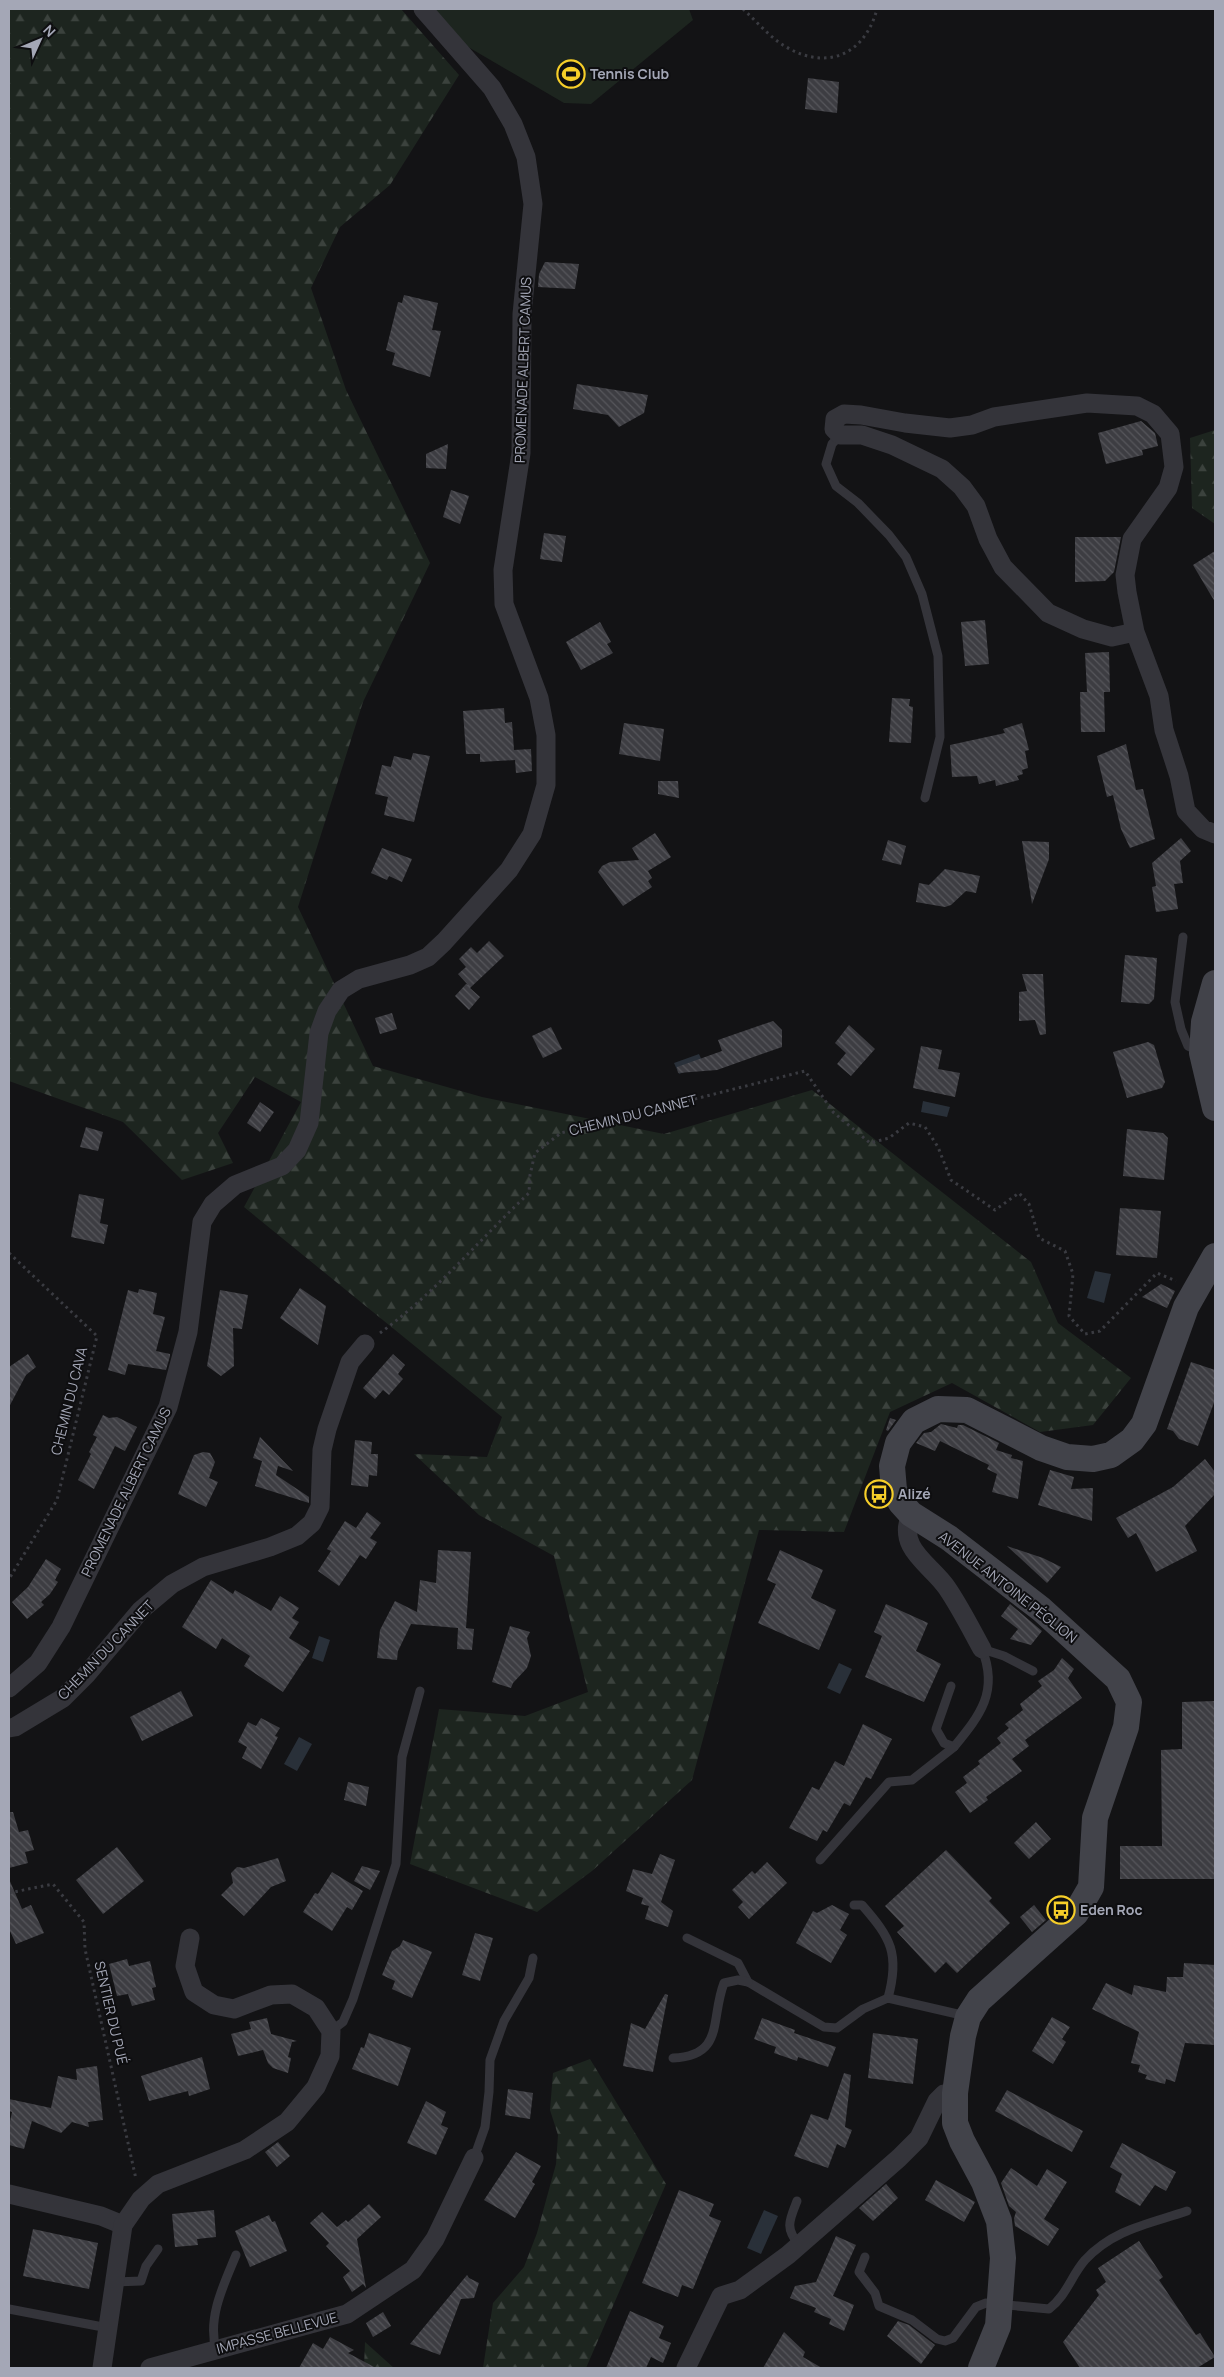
<svg xmlns="http://www.w3.org/2000/svg" width="1224" height="2377" font-family="Manrope,sans-serif">
	<style>
		.forest { fill: url(#forest-firs) }
		.pitch { fill: #1d251f }
		.water { fill: #293039 }
		.building { fill: url(#building-back-hatch) }
		.lines { fill: none; stroke-linecap: round; stroke-linejoin: round }
		.path { stroke: #3a3b41; stroke-width: 3; stroke-dasharray: 2.5 4; stroke-linecap: butt }
		.lane { stroke: #34343a; stroke-width: 9 }
		.street { stroke: #34343a; stroke-width: 19 }
		.secondary { stroke: #42434a; stroke-width: 26 }
		.labels { text-anchor: middle; stroke-width: 4; stroke-linejoin: round; paint-order: stroke }
		.poi-label { font-size: 14px; font-weight: bold; fill: #a4a7b6; stroke: #0e0e10; text-anchor: start }
		.street-label { font-size: 14px; fill: #a4a7b6; stroke: #0e0e10 }
	</style>
	<defs>
		<pattern id="forest-firs" width="22" height="20" patternUnits="userSpaceOnUse" patternTransform="scale(1.25)"><rect width="22" height="20" fill="#1d251f"/><path d="M5 1l3.5 6h-7zM16 11l3.5 6h-7z" fill="#3b423d"/></pattern>
		<pattern id="building-back-hatch" width="6" height="6" patternUnits="userSpaceOnUse" patternTransform="scale(1.25)"><rect width="6" height="6" fill="#3d3d42"/><path d="M-1 5l2 2M0 0l6 6M5-1l2 2" fill="none" stroke="#56565b"/></pattern>
	</defs>
	<rect width="100%" height="100%" fill="#131315"/>
	<g class="forest">
		<path d="M9,9H401L459,75L390,185L340,227L311,288L346,390L430,563L363,702L298,907L373,1066L482,1097L664,1134L812,1090L1031,1262L1058,1323L1131,1378L1093,1425L1040,1432L952,1383L890,1412L844,1532L759,1530L692,1780L592,1871L537,1912L410,1864L439,1709L525,1716L588,1692L554,1556L479,1515L414,1454L487,1457L502,1417L244,1207L301,1102L255,1077L218,1133L233,1163L182,1180L123,1122L9,1081Z"/>
		<path d="M1215,430V524L1192,508L1190,438Z"/>
		<path d="M590,2059L666,2184L586,2368H483L493,2303L524,2267L537,2233L556,2164L558,2135L550,2110L553,2073Z"/>
		<path d="M365,2342L394,2368H364Z"/>
	</g>
	<path class="pitch" d="M431,9H689L693,20L591,104L564,103L463,44Z"/>
	<g class="water">
		<path d="M699,1054L704,1065L679,1074L674,1063Z"/>
		<path d="M923,1101L950,1107L947,1117L921,1112Z"/>
		<path d="M1095,1271L1111,1274L1104,1303L1087,1298Z"/>
		<path d="M319,1636L330,1640L323,1662L312,1658Z"/>
		<path d="M839,1663L852,1669L840,1694L827,1688Z"/>
		<path d="M299,1737L312,1744L297,1771L284,1764Z"/>
		<path d="M764,2210L778,2216L761,2254L747,2248Z"/>
	</g>
	<g class="building">
		<path d="M808,78L839,82L837,113L805,109Z"/>
		<path d="M545,262L579,264L575,289L538,287L539,274Z"/>
		<path d="M404,295L438,303L432,330L441,331L430,377L392,365L395,353L386,350L398,302L402,303Z"/>
		<path d="M577,384L648,395L644,413L619,427L608,415L573,409Z"/>
		<path d="M1141,421L1155,433L1158,446L1142,450L1143,455L1106,464L1098,433Z"/>
		<path d="M448,444L446,469L426,468V454Z"/>
		<path d="M451,490L469,496L460,524L443,517Z"/>
		<path d="M544,533L566,536L562,562L540,559Z"/>
		<path d="M1075,537H1121L1114,572L1105,581L1075,582Z"/>
		<path d="M1215,551V602L1193,565Z"/>
		<path d="M985,620L989,664L965,666L961,622Z"/>
		<path d="M600,622L611,642L607,644L613,653L581,670L566,642Z"/>
		<path d="M1109,652L1110,692H1104L1105,732H1081L1080,692H1087L1085,653Z"/>
		<path d="M892,698L910,699L909,706L913,707L911,743L889,742Z"/>
		<path d="M504,708L505,723L512,722L514,750L531,749L532,771L516,773L515,760L480,762V754H466L463,711Z"/>
		<path d="M624,723L664,729L660,761L619,754Z"/>
		<path d="M1022,723L1029,750L1025,751L1028,768L1022,770L1023,774L1017,776L1019,780L996,786L995,780L979,784L977,776L952,777L950,745L1005,733L1003,729Z"/>
		<path d="M1126,744L1136,790L1143,789L1155,839L1130,848L1121,829L1113,795L1107,797L1097,756Z"/>
		<path d="M413,753L430,756L414,822L384,815L388,797L375,794L382,765L391,767L394,756L411,760Z"/>
		<path d="M658,781H678L679,798L658,794Z"/>
		<path d="M655,833L671,857L648,871L652,878L648,881L652,887L623,906L598,872L602,866L610,862L639,860L632,848Z"/>
		<path d="M1181,838L1191,851L1180,861L1183,883L1174,884L1178,909L1156,912L1152,887L1156,886L1152,863Z"/>
		<path d="M888,840L906,846L901,865L882,860Z"/>
		<path d="M1022,841L1049,842V859L1032,904Z"/>
		<path d="M382,848L412,859L402,882L389,876L387,880L371,873Z"/>
		<path d="M945,869L980,876L976,893L966,891L951,905L945,907L916,902L919,883L929,885Z"/>
		<path d="M489,941L504,956L470,988L480,997L469,1010L455,996L466,984L468,985L458,974L466,967L459,959L471,947L477,953Z"/>
		<path d="M1125,955L1157,958L1154,999L1149,1004L1121,1002Z"/>
		<path d="M1022,974H1043L1046,1034L1040,1035L1035,1020L1019,1021V992L1027,991Z"/>
		<path d="M392,1013L397,1029L380,1034L375,1018Z"/>
		<path d="M773,1021L782,1030V1047L717,1070L678,1073L677,1067L722,1051L718,1040Z"/>
		<path d="M849,1025L875,1049L851,1076L837,1064L846,1053L835,1043Z"/>
		<path d="M551,1027L562,1049L543,1058L532,1036Z"/>
		<path d="M1148,1042L1154,1045L1165,1082L1162,1088L1127,1098L1113,1052Z"/>
		<path d="M921,1046L942,1050L938,1069L960,1073L955,1097L913,1088Z"/>
		<path d="M260,1102L274,1112L260,1132L247,1123Z"/>
		<path d="M86,1127L103,1132L98,1151L80,1147Z"/>
		<path d="M1127,1129L1163,1133L1168,1138L1164,1180L1123,1176Z"/>
		<path d="M79,1194L104,1199L100,1223L108,1225L104,1244L71,1237Z"/>
		<path d="M1120,1208L1161,1211L1157,1258L1116,1255Z"/>
		<path d="M1161,1284L1175,1291L1167,1308L1142,1297Z"/>
		<path d="M300,1288L326,1306L318,1345L280,1318Z"/>
		<path d="M139,1289L157,1293L153,1314L165,1317L156,1351L170,1354V1356L166,1370L128,1364L125,1375L108,1370L128,1290L138,1293Z"/>
		<path d="M220,1290L248,1295L242,1329L233,1328L234,1366L221,1376L207,1366Z"/>
		<path d="M28,1354L36,1367L26,1375L9,1407V1367Z"/>
		<path d="M393,1354L405,1365L398,1374L403,1379L389,1395L383,1390L375,1399L363,1388Z"/>
		<path d="M1191,1362L1215,1370V1400L1198,1446L1179,1439L1173,1431L1167,1429Z"/>
		<path d="M103,1415L109,1418L117,1417L137,1427L125,1451L115,1446L94,1489L78,1480L91,1454L89,1452L97,1437L93,1435Z"/>
		<path d="M890,1418L896,1420L888,1431L886,1430Z"/>
		<path d="M941,1424L957,1428L958,1425H963L999,1443L996,1450L1012,1455L1011,1458L1023,1461L1018,1499L992,1492L997,1474L987,1469L989,1465L940,1441L935,1451L916,1443L924,1433L931,1432Z"/>
		<path d="M260,1437L293,1471L278,1466L276,1475L309,1497V1503L255,1486L262,1461L253,1458Z"/>
		<path d="M355,1440L372,1442L371,1454H378L377,1476L369,1475L368,1487L351,1485Z"/>
		<path d="M203,1452L210,1453L215,1462L209,1478L218,1482L206,1507L178,1494L194,1455Z"/>
		<path d="M1205,1459L1215,1472V1494L1185,1526L1197,1551L1156,1572L1136,1533L1128,1538L1116,1518L1173,1487Z"/>
		<path d="M1050,1470L1074,1477L1071,1489L1093,1488L1092,1521L1038,1505Z"/>
		<path d="M367,1512L381,1523L370,1538L377,1542L366,1559L360,1555L339,1586L318,1571L331,1551L327,1549L345,1521L356,1528Z"/>
		<path d="M1007,1546L1043,1558L1061,1567L1047,1583Z"/>
		<path d="M438,1550L471,1552L466,1628L474,1629L472,1650L457,1649L458,1628L411,1624L398,1651L397,1660L377,1658L380,1630L395,1601L417,1612L420,1580L436,1583Z"/>
		<path d="M780,1550L823,1570L811,1598L836,1610L819,1650L758,1623L776,1584L767,1580Z"/>
		<path d="M46,1559L61,1569L55,1580L58,1582L50,1594L41,1602L44,1605L27,1619L12,1602L28,1587Z"/>
		<path d="M211,1580L233,1594L235,1590L271,1611L280,1596L299,1608L292,1618L299,1622L289,1638L310,1651L283,1692L244,1666L250,1656L222,1638L216,1649L182,1627Z"/>
		<path d="M886,1604L928,1623L916,1651L941,1664L924,1702L865,1677L882,1636L874,1632Z"/>
		<path d="M1010,1604L1042,1631L1031,1645L1010,1639L1018,1629L1001,1616Z"/>
		<path d="M510,1626L530,1632L527,1638L531,1656L527,1668L513,1683L511,1688L492,1682Z"/>
		<path d="M1062,1658L1074,1669L1068,1678L1082,1698L1025,1740L1029,1746L1012,1759L1022,1771L986,1797L988,1800L970,1813L955,1792L967,1783L963,1777L980,1764L978,1761L1001,1743L997,1738L1009,1728L1005,1724L1023,1710L1020,1704L1042,1686L1038,1681L1054,1670Z"/>
		<path d="M181,1691L193,1716L142,1741L130,1717Z"/>
		<path d="M1215,1701V1879H1120V1846H1162L1161,1750L1182,1749V1702Z"/>
		<path d="M261,1718L280,1728L275,1736L278,1737L261,1769L242,1758L247,1747L238,1742L248,1722L256,1726Z"/>
		<path d="M863,1724L892,1739L871,1779L866,1777L850,1806L844,1803L827,1832L823,1830L817,1841L789,1828L812,1787L819,1790L835,1761L844,1766Z"/>
		<path d="M348,1782L369,1787L366,1806L344,1800Z"/>
		<path d="M9,1812H13L19,1832L28,1830L34,1850L25,1852L28,1863L9,1868Z"/>
		<path d="M1036,1822L1051,1839L1029,1859L1014,1843Z"/>
		<path d="M117,1847L144,1881L103,1914L76,1880Z"/>
		<path d="M946,1850L992,1898L989,1901L1010,1923L957,1973L946,1962L935,1973L897,1932L904,1926L885,1906Z"/>
		<path d="M660,1854L675,1860L661,1902L673,1911L668,1927L645,1919L649,1906L641,1904L643,1898L626,1891L633,1869L652,1874Z"/>
		<path d="M278,1858L286,1881L271,1887L244,1916L221,1895L233,1883L231,1873L237,1867L244,1868Z"/>
		<path d="M767,1862L787,1883L749,1919L738,1907L743,1902L732,1890L752,1871L755,1874Z"/>
		<path d="M362,1866L380,1871L370,1890L354,1881Z"/>
		<path d="M332,1872L363,1891L352,1910L347,1907L332,1931L303,1912L315,1893L318,1894Z"/>
		<path d="M9,1879L22,1909L31,1905L44,1933L16,1944L9,1929Z"/>
		<path d="M832,1905L849,1914L840,1930L847,1935L831,1963L796,1943L813,1911L817,1913Z"/>
		<path d="M1034,1905L1046,1920L1032,1932L1020,1917Z"/>
		<path d="M475,1933L493,1938L480,1981L462,1975Z"/>
		<path d="M403,1940L432,1952L412,1998L392,1989L395,1981L382,1975L392,1951L400,1946Z"/>
		<path d="M127,1959L129,1966L150,1961L156,1987L152,1988L155,2000L132,2006L128,1994L117,1996L109,1964Z"/>
		<path d="M1184,1963L1215,1965V2045L1185,2043L1175,2082L1166,2079L1165,2084L1145,2079L1147,2075L1138,2072L1140,2065L1131,2063L1139,2032L1092,2009L1106,1983L1132,1995L1134,1985L1166,1992L1167,1977H1183Z"/>
		<path d="M665,1994L668,1995L653,2072L623,2066L631,2023L645,2029Z"/>
		<path d="M1052,2017L1070,2027L1062,2039L1066,2042L1053,2064L1032,2051Z"/>
		<path d="M267,2018L271,2034L297,2041L292,2042L288,2057L291,2058L288,2073L273,2068L268,2063L263,2050L238,2056L231,2034L251,2029L249,2022Z"/>
		<path d="M762,2018L795,2030L794,2033L836,2047L828,2067L798,2057L797,2061L774,2053L776,2047L754,2039Z"/>
		<path d="M369,2033L411,2048L398,2086L352,2069L361,2047L364,2048Z"/>
		<path d="M873,2033L918,2039L913,2084L868,2078Z"/>
		<path d="M202,2057L210,2089L189,2096L188,2091L149,2101L141,2076Z"/>
		<path d="M97,2066L103,2120L88,2122L89,2127L72,2122L61,2133L32,2121L24,2149L9,2145V2126L12,2112L9,2111V2099L51,2108L58,2076L77,2080L76,2069Z"/>
		<path d="M844,2073L851,2075L845,2127L852,2130L845,2148L837,2144L828,2168L794,2156L811,2114L828,2120Z"/>
		<path d="M508,2089L533,2093L530,2119L505,2115Z"/>
		<path d="M1007,2090L1083,2131L1072,2152L995,2111Z"/>
		<path d="M426,2101L446,2112L441,2125L448,2128L436,2155L407,2143Z"/>
		<path d="M278,2142L290,2156L277,2167L265,2152Z"/>
		<path d="M1122,2143L1176,2172L1166,2191L1155,2185L1140,2206L1115,2192L1122,2174L1110,2167Z"/>
		<path d="M516,2152L541,2166L532,2182L535,2184L515,2218L484,2200Z"/>
		<path d="M1011,2168L1037,2186L1047,2169L1067,2182L1044,2219L1059,2229L1048,2246L1015,2226L1014,2218L1016,2212L1009,2206L1001,2183Z"/>
		<path d="M936,2180L975,2202L964,2222L925,2200Z"/>
		<path d="M886,2184L898,2198L873,2221L859,2208Z"/>
		<path d="M679,2190L714,2204L709,2216L721,2221L693,2289L682,2285L678,2297L642,2283Z"/>
		<path d="M369,2204L381,2217L357,2239L366,2288L363,2284L352,2292L343,2277L350,2271L326,2246L329,2243L310,2223L322,2212L337,2227L346,2220L348,2222Z"/>
		<path d="M214,2210L216,2237L197,2239L198,2245L175,2247L172,2214Z"/>
		<path d="M269,2215L272,2222L275,2221L287,2251L250,2267L235,2231Z"/>
		<path d="M33,2229L98,2243L89,2289L23,2276Z"/>
		<path d="M836,2236L856,2245L833,2296L854,2305L844,2331L829,2324L831,2319L814,2312L816,2308L790,2298L795,2286L816,2282Z"/>
		<path d="M1139,2241L1163,2277L1159,2280L1196,2335L1200,2333L1215,2357L1197,2368H1080L1063,2342L1099,2295L1096,2290L1106,2282L1098,2268Z"/>
		<path d="M467,2275L469,2278L479,2283L474,2298L461,2299L440,2355L410,2344Z"/>
		<path d="M630,2311L664,2326L659,2338L671,2343L663,2363L651,2357L646,2368H606Z"/>
		<path d="M383,2312L391,2326L373,2337L366,2323Z"/>
		<path d="M898,2321L909,2325L935,2345L921,2364L887,2336Z"/>
		<path d="M784,2332L805,2352L803,2357L822,2368H763Z"/>
		<path d="M330,2337L354,2350L348,2353L376,2368H299L313,2343L323,2349Z"/>
	</g>
	<g class="lines">
		<g class="path">
			<path d="M743,9C755,20 767,34 780,43C822,72 864,58 877,9"/>
			<path d="M9,1253L97,1336L57,1500L9,1579"/>
			<path d="M380,1333C435,1293 480,1239 529,1193L530,1175L535,1153L561,1133L805,1071L833,1112L870,1143L889,1138L909,1123L925,1127L938,1147L951,1180L995,1210L1019,1193L1029,1204L1039,1238L1065,1251L1073,1274L1069,1316L1085,1334L1100,1331L1157,1273L1176,1281"/>
			<path d="M9,1893L53,1884L84,1922L85,1949L136,2179"/>
		</g>
		<g class="lane">
			<path d="M840,435L832,444L826,464L836,486L858,503L889,535L906,557L922,594L938,656L939,698L940,737L925,798"/>
			<path d="M1183,937L1175,1002L1181,1029L1188,1046L1200,1052"/>
			<path d="M982,1649L1004,1656L1033,1671"/>
			<path d="M951,1686L936,1729L944,1743L954,1747C980,1715 999,1692 982,1649"/>
			<path d="M820,1860L889,1782L912,1780L954,1747"/>
			<path d="M854,1905H862C891,1938 900,1954 888,1998"/>
			<path d="M687,1938L738,1963L748,1982L824,2027L837,2028L863,2009L888,1998L966,2016"/>
			<path d="M331,2031L343,2022L353,1999L396,1864L402,1757L420,1691"/>
			<path d="M673,2058C725,2056 710,2019 724,1983L738,1980L748,1982"/>
			<path d="M474,2158L485,2127L489,2092L490,2060L504,2021L529,1978L533,1958"/>
			<path d="M797,2201C789,2221 785,2228 799,2245"/>
			<path d="M865,2257L859,2272L875,2293L879,2306L912,2320L937,2339L945,2341L953,2338L976,2307L986,2303L1049,2309C1067,2295 1071,2276 1085,2260C1114,2229 1149,2224 1187,2211"/>
			<path d="M115,2282L141,2281L146,2266L158,2249"/>
			<path d="M9,2309L108,2328"/>
			<path d="M216,2349C207,2318 224,2284 236,2255"/>
		</g>
		<g class="street">
			<path d="M1135,632L1112,637L1083,629L1048,613L1003,567L988,539L976,506L962,487L942,469L892,445L862,435H840L834,429L835,419L844,414L861,415L905,423L950,428L972,425L994,417L1087,403L1137,406L1153,414L1170,434L1174,467L1168,488L1132,539L1125,575L1127,592L1135,632L1159,696L1164,730L1179,776L1186,811L1203,829L1215,834"/>
			<path d="M911,1514C896,1549 931,1564 947,1588C960,1607 971,1629 982,1649"/>
			<path d="M9,1688L38,1663L61,1627L168,1407L188,1332L202,1222L213,1204L235,1185L282,1166L297,1150L309,1123L319,1033L327,1011L341,990L359,979L410,965L428,957L444,942L509,870L532,834L546,785V735L539,698L504,604L503,570L521,453L522,314L533,204L526,157L513,124L492,88L423,9"/>
			<path d="M9,1728L15,1727L63,1698L86,1675L141,1610L172,1584L203,1567L270,1547L297,1536L312,1523L320,1507L322,1450L327,1429L350,1362L365,1344"/>
			<path d="M9,2194L101,2216L123,2225"/>
			<path d="M102,2368L123,2225L141,2199L158,2184L245,2150L287,2122L316,2087L330,2056L331,2031L316,2008L292,1994L271,1995L234,2009L214,2005L194,1992L185,1966L190,1938"/>
			<path d="M150,2368L347,2314L413,2270L435,2239L474,2158"/>
			<path d="M686,2368L721,2296L740,2290L788,2255L899,2158L919,2138L937,2101L944,2094L955,2093"/>
		</g>
		<g class="secondary">
			<path d="M1215,983L1204,1022L1202,1053L1215,1108"/>
			<path d="M981,2368L998,2326L1003,2258L999,2221L984,2182L962,2141L955,2123V2093L963,2036L968,2017L979,2000L1076,1913L1091,1887L1095,1818L1126,1727L1129,1702L1118,1679L1041,1609L949,1538L911,1514L901,1503L894,1490L892,1466L898,1443L914,1421L938,1409L967,1410L1041,1448L1067,1457L1093,1459L1111,1455L1132,1440L1144,1424L1186,1307L1215,1256"/>
		</g>
	</g>
	<defs>
		<g id="stadium-ring" transform="scale(1.4375)"><circle r="9.5" fill="#0e0e10" stroke="#f6ce29" stroke-width="1.5"/><path d="M0-5a6.5 5 0 1 0 0 10a6.5 5 0 1 0 0-10ZM-3.5-1.8h7v3.6h-7Z" fill="#f6ce29"/></g>
		<g id="bus-ring" transform="scale(1.4375)"><circle r="9.5" fill="#0e0e10" stroke="#f6ce29" stroke-width="1.5"/><path d="M-5-6H5V4H4V6H2V4H-2V6H-4V4H-5ZM-3.5-4V0h7V-4ZM-3.5 1.2v1.5H-2V1.2ZM2 1.2v1.5H3.5V1.2Z" fill="#f6ce29"/></g>
	</defs>
	<g fill-rule="evenodd">
		<use href="#stadium-ring" x="571" y="74"/>
		<use href="#bus-ring" x="879" y="1494"/>
		<use href="#bus-ring" x="1061" y="1910"/>
	</g>
	<g class="labels">
		<g class="poi-label">
			<text x="590" y="79">Tennis Club</text>
			<text x="898" y="1499">Alizé</text>
			<text x="1080" y="1915">Eden Roc</text>
		</g>
		<g class="street-label">
			<text transform="translate(523 370) rotate(-88)" y="5">PROMENADE ALBERT CAMUS</text>
			<text transform="translate(633 1115) rotate(-14)" y="5">CHEMIN DU CANNET</text>
			<text transform="translate(69 1401) rotate(-76)" y="5">CHEMIN DU CAVA</text>
			<text transform="translate(126 1492) rotate(-64)" y="5">PROMENADE ALBERT CAMUS</text>
			<text transform="translate(1008 1587) rotate(38)" y="5">AVENUE ANTOINE PÉGLION</text>
			<text transform="translate(106 1650) rotate(-46)" y="5">CHEMIN DU CANNET</text>
			<text transform="translate(111 2013) rotate(77)" y="5">SENTIER DU PUÉ</text>
			<text transform="translate(277 2333) rotate(-15)" y="5">IMPASSE BELLEVUE</text>
		</g>
	</g>
	<rect width="1224" height="2377" fill="none" stroke="#a4a7b6" stroke-width="20"/>
	<g transform="translate(40 40) rotate(46)" stroke="#0e0e10" stroke-width="4" paint-order="stroke">
	<path d="M0-4L9 19L0 12L-9 19Z" fill="#a4a7b6"/>
	<text y="-8" font-size="14" font-weight="bold" text-anchor="middle" fill="#a4a7b6">N</text>
	</g>
</svg>
